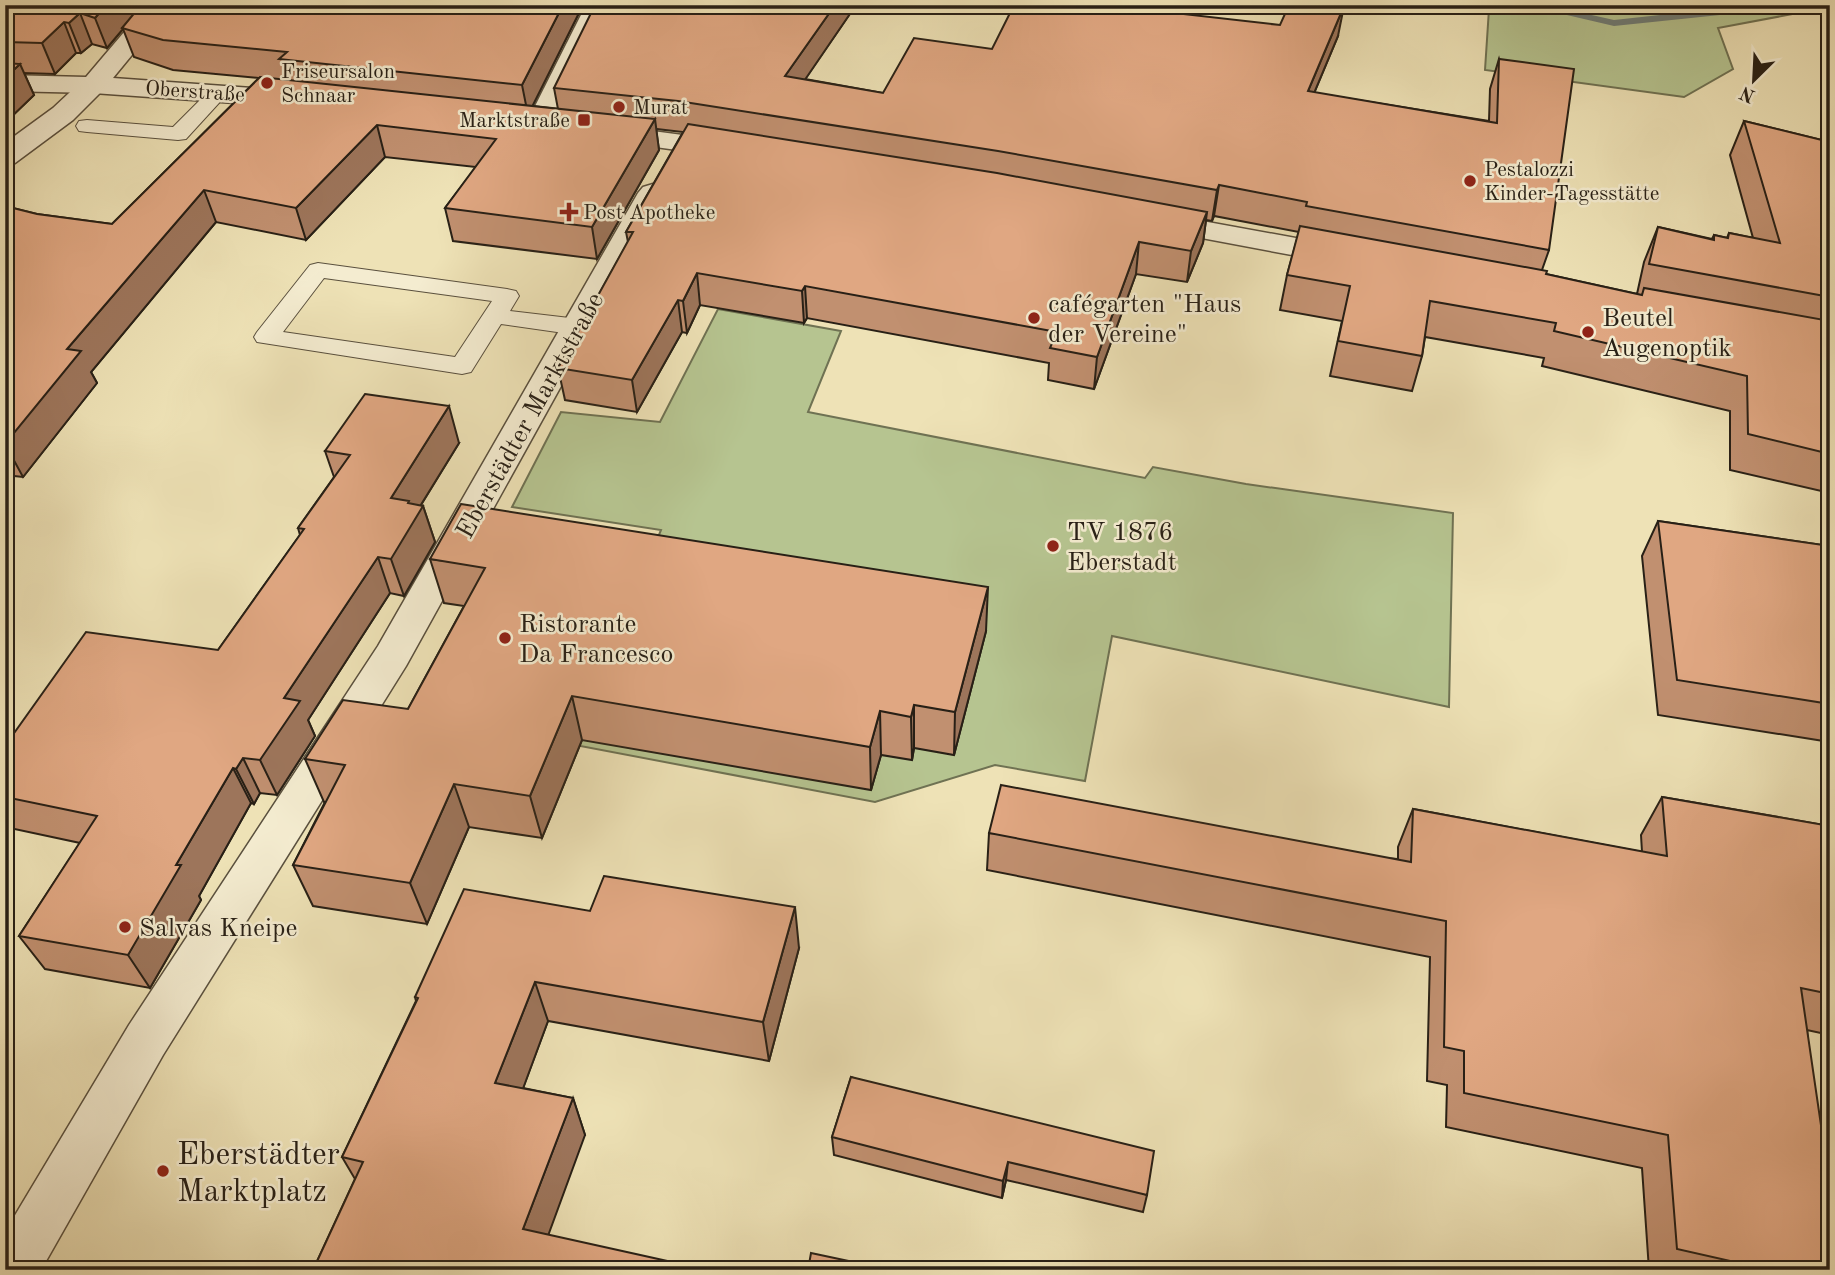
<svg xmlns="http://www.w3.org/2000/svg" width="1835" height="1275" font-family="'Old Standard TT',serif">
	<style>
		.green { fill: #b6c490; stroke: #6f7253; stroke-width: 2 }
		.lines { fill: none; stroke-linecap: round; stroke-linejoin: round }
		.stream { fill: #6f7d77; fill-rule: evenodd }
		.service-casing { stroke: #5a503e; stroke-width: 2 }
		.minor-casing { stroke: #5a503e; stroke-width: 3 }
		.tertiary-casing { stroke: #5a503e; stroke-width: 3 }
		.service { fill: #f4ecd0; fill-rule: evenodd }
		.minor { fill: #f4ecd0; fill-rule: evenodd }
		.tertiary { fill: #f4ecd0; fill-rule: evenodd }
		.wall { fill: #c19070; stroke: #282016; stroke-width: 2 }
		.shaded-wall { fill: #9d755b; stroke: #282016; stroke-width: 2 }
		.building { fill: #e0a782; stroke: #282016; stroke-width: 2 }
		.poi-dot { fill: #8f2418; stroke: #f4ecd0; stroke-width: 2.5 }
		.labels { text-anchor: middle; stroke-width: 5; stroke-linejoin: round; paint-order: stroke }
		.far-poi-label { font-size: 21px; fill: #282016; stroke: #f4ecd0; text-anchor: start }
		.far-street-label { font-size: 21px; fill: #282016; stroke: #f4ecd0 }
		.poi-label { font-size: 26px; fill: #282016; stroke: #f4ecd0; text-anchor: start }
		.street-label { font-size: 26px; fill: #282016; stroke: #f4ecd0 }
		.near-poi-label { font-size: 32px; fill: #282016; stroke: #f4ecd0; text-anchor: start }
	</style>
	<rect width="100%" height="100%" fill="#eee2b6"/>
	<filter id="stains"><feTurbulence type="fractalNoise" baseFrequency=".00286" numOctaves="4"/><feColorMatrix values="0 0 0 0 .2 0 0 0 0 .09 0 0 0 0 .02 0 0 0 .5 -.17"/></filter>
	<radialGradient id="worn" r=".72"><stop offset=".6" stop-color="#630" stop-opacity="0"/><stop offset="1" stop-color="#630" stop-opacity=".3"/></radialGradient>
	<g class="green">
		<path d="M1476,5H1830V7L1718,28L1733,69L1684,97L1485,70L1489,9Z"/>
		<path d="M718,309L841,331L808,412L1145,478L1153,467L1246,484L1453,513L1449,707L1112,636L1085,781L995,765L875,802L507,732L648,562L661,530L512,507L561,412L660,422Z"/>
	</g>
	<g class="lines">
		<path class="stream" d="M1524,5H1547L1614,20L1752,5H1793L1787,8L1614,26Z"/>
		<g class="service-casing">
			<g id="service">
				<path d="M219,86L226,88L229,92L186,139L178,140L87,132L79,131L76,126L79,121L87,120L173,127L212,88Z"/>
				<path d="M318,263L507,289L516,291L519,296L510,311L578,319L587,322L590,327L587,332L578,335L501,324L471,372L462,374L257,342L254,337L257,332L310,265ZM324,278L492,301L455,357L283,332Z"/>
			</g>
		</g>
		<g class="minor-casing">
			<g id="minor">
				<path d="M586,5H611L553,126L549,132L539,134L529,132L525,126Z"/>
				<path d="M93,77L102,79L106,85L102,91L73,120L15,163L5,165V143L53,108L84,79Z"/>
				<path d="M653,184L663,187L668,193L406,666L163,1055L41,1270H5V1232L129,1025L378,646L638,193L643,187Z"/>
			</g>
		</g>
		<g class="tertiary-casing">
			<g id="tertiary">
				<path d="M147,5H173L113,78L293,91L303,93L307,99L303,105L293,107L93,93L5,91V75L86,77Z"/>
				<path d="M607,125L728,141L738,143L742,149L738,155L728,157L597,139L593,133L597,127Z"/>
				<path d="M1153,212L1345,247L1356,250L1360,256L1356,262L1345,265L1143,227L1138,221L1143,215Z"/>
			</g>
		</g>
		<use href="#service" class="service"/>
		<use href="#minor" class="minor"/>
		<use href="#tertiary" class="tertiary"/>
	</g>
	<g class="wall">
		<path d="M5,5L135,13L141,5H583L532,106L558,109L554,88L856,5L805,79L883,93L992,49L1171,5V13L1338,36L1314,93L1489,121L1490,89L1499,59L1549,250L1542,270L1546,274L1637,294L1644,262L1658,227L1712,239L1714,235L1727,238L1729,233L1753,238L1730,155L1744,121L1830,142V493L1730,470V411L1542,366L1544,358L1425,337L1422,356L1412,391L1330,376L1342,321L1280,310L1287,275L1299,232L1214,216L1212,221L1206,220L1203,243L1187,282L1136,274L1094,389L1048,380L1049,363L807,318L804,323L700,305L687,333L682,332L637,412L565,400L558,368L628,242L626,232L683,132L656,129L659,150L597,259L453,241L445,208L476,167L385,157L306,240L216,222L91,372L97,383L23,477L5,475V206L37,214L112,224L259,78L173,70L134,57L123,29L107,48L92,44L81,53H76L55,74L24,73L34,95L5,123Z"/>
		<path d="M459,443L421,505L423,506L435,542L404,596L390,593L308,720L315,736L277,795L260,793L254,804L251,803L199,896L201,900L150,988L45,969L19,936L80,843L5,827V743L218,650L300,535L298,528L334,477L325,451Z"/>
		<path d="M1658,521L1830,546V742L1658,715L1642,556Z"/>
		<path d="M430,559L986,631L954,755L914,748L912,760L881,755L871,790L582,740L542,838L469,827L427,924L313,906L293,865L325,802H324L305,759L408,709L464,606L444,603Z"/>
		<path d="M1662,797L1830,826V1035L1807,1030L1830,1270H1649L1642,1168L1446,1127L1447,1085L1427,1081L1430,957L987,870L989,833L1398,859V847L1413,809L1642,852L1641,835Z"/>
		<path d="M799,948L769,1061L548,1021L523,1088L573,1098L585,1135L313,1270L355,1179L342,1157L416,1001L415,997Z"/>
		<path d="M851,1077L1147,1195L1143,1212L1006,1180L1002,1198L834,1155L832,1137Z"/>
	</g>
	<g class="shaded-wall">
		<path d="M106,5H132L135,15L122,28L123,29L107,48L95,18Z"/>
		<path d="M563,5H583L528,115L522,85Z"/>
		<path d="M835,5H856L787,106L785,76Z"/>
		<path d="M1168,5H1171L1169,24L1165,12Z"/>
		<path d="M1344,6L1338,36L1302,122L1308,91Z"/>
		<path d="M80,13L92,44L81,53L69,23Z"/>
		<path d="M64,22L76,53L55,74L42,43Z"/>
		<path d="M20,64L34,95L5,123V78Z"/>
		<path d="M655,119L659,150L597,259L592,227Z"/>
		<path d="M377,125L385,157L306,240L296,208Z"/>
		<path d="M1219,185L1214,216L1212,221L1217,190Z"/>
		<path d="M204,190L216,222L91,372L97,383L23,477L5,444L67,349Z"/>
		<path d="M1207,212L1203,243L1187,282L1191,251Z"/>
		<path d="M1139,242L1136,274L1094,389L1097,357Z"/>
		<path d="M697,273L700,305L687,333L683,301Z"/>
		<path d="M805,286L807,318L804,323L802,291Z"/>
		<path d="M678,300L682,332L637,412L632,380Z"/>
		<path d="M449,406L459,443L414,516L423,506L435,542L404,596L391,559V498Z"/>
		<path d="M378,557L390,593L308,720L315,736L277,795L260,760L284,698Z"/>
		<path d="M988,587L986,631L954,755L955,712Z"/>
		<path d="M572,696L582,740L542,838L530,796Z"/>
		<path d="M914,705V748L912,760L911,717Z"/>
		<path d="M880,711L881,755L871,790L870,747Z"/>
		<path d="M243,758L260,793L254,804L236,769Z"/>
		<path d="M233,768L251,803L199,896L201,900L150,988L128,955L176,865Z"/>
		<path d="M454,784L469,827L427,924L410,883Z"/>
		<path d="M795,907L799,948L769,1061L763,1022Z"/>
		<path d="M535,982L548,1021L511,1121L495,1083Z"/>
		<path d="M573,1098L585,1135L538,1263L523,1229Z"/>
		<path d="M1008,1162L1006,1180L1002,1198L1003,1181Z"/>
	</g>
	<g class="building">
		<path d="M5,5H106L95,18L80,13L69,23L64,22L42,43L5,42Z"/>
		<path d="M141,5H563L522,85L279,59L287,52L163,40L122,28Z"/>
		<path d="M595,5H835L785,76L883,93L914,38L992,49L1014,5H1168L1165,12L1280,25L1289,5H1338L1344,6L1308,91L1497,123L1499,59L1574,69L1549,250L1306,206L1307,202L1219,185L1217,190L998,151L678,101L554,88Z"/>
		<path d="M5,63L20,64L5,78Z"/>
		<path d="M260,77L655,119L592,227L445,208L496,139L377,125L296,208L204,190L67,349L81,351L5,444V206L37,214L112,224Z"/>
		<path d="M1744,121L1830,142V297L1649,264L1658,227L1714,240V235L1728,238L1729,233L1780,243Z"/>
		<path d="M688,124L997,173L1207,212L1191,251L1139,242L1097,357L1050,348L1057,332L805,286L802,291L697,273L683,301L678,300L632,380L558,368L633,232H626Z"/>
		<path d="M1300,226L1547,271L1546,274L1642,295L1644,288L1830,321V454L1748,434L1747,376L1554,331L1556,323L1430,301L1422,356L1338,341L1350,286L1287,275Z"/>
		<path d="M365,394L449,406L391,498L409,501L408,503L423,506L391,559L378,557L284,698L300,701L260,760L243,758L236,769L233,768L176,865H181L128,955L19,936L97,816L5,797V743H7L86,632L218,650L304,529L298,528L350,455L325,451Z"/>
		<path d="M461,504L988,587L955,712L914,705L911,717L880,711L870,747L572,696L530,796L454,784L410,883L293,865L345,765L305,759L343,700L408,709L485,568L430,559Z"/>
		<path d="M1658,521L1830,546V704L1677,680Z"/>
		<path d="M1001,785L1411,862L1413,809L1667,856L1662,797L1830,826V994L1801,988L1830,1187V1270H1770L1677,1249L1668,1135L1464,1093V1051L1444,1047L1446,921L989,833Z"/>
		<path d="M604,876L795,907L763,1022L535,982L495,1083L573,1098L523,1229L708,1270H313L363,1162L342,1157L418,998L415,997L464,889L590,911Z"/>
		<path d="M851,1077L1154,1151L1147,1195L1008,1162L1003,1181L832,1137Z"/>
		<path d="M811,1253L891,1270H808Z"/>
	</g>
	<g class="poi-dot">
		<circle cx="267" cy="83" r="7"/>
		<circle cx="619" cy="107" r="7"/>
		<rect x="577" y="113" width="14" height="14" rx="3.5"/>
		<circle cx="1470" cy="181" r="7"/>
		<path d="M565.5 201.5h7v7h7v7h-7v7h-7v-7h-7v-7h7z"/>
		<circle cx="1034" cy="318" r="7"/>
		<circle cx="1588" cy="332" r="7"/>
		<circle cx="1053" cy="546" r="7"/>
		<circle cx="505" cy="638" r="7"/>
		<circle cx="125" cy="927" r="7"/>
		<circle cx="163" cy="1171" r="7"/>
	</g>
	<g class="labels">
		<g class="far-poi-label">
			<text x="281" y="78">Friseursalon<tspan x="281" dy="24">Schnaar</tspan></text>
			<text x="633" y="114">Murat</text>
			<text x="570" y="127" text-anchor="end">Marktstraße</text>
			<text x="1484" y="176">Pestalozzi<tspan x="1484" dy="24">Kinder-Tagesstätte</tspan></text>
			<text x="583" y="219">Post Apotheke</text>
		</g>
		<g class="far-street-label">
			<text transform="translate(195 91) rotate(4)" y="7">Oberstraße</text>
		</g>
		<g class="poi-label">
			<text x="1048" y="312">cafégarten "Haus<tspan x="1048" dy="30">der Vereine"</tspan></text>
			<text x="1602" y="326">Beutel<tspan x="1602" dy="30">Augenoptik</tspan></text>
			<text x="1067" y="540">TV 1876<tspan x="1067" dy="30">Eberstadt</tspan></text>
			<text x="519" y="632">Ristorante<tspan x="519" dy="30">Da Francesco</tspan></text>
			<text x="139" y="936">Salvas Kneipe</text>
		</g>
		<g class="street-label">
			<text transform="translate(529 415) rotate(-61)" y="9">Eberstädter Marktstraße</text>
		</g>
		<g class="near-poi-label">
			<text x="177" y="1164">Eberstädter<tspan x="177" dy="37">Marktplatz</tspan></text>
		</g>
	</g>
	<rect width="1835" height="1275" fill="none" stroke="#eee2b6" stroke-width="28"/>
	<rect x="7" y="7" width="1821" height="1261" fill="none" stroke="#282016" stroke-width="3.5"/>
	<rect x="14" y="14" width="1807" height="1247" fill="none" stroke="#282016" stroke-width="2"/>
	<g transform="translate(1754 80) rotate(204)" stroke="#f4ecd0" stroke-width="5" paint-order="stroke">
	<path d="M0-5L12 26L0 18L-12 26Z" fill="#282016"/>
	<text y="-10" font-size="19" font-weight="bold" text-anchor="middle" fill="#282016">N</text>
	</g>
	<rect width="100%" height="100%" filter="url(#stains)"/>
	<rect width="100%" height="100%" fill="url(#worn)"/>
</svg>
